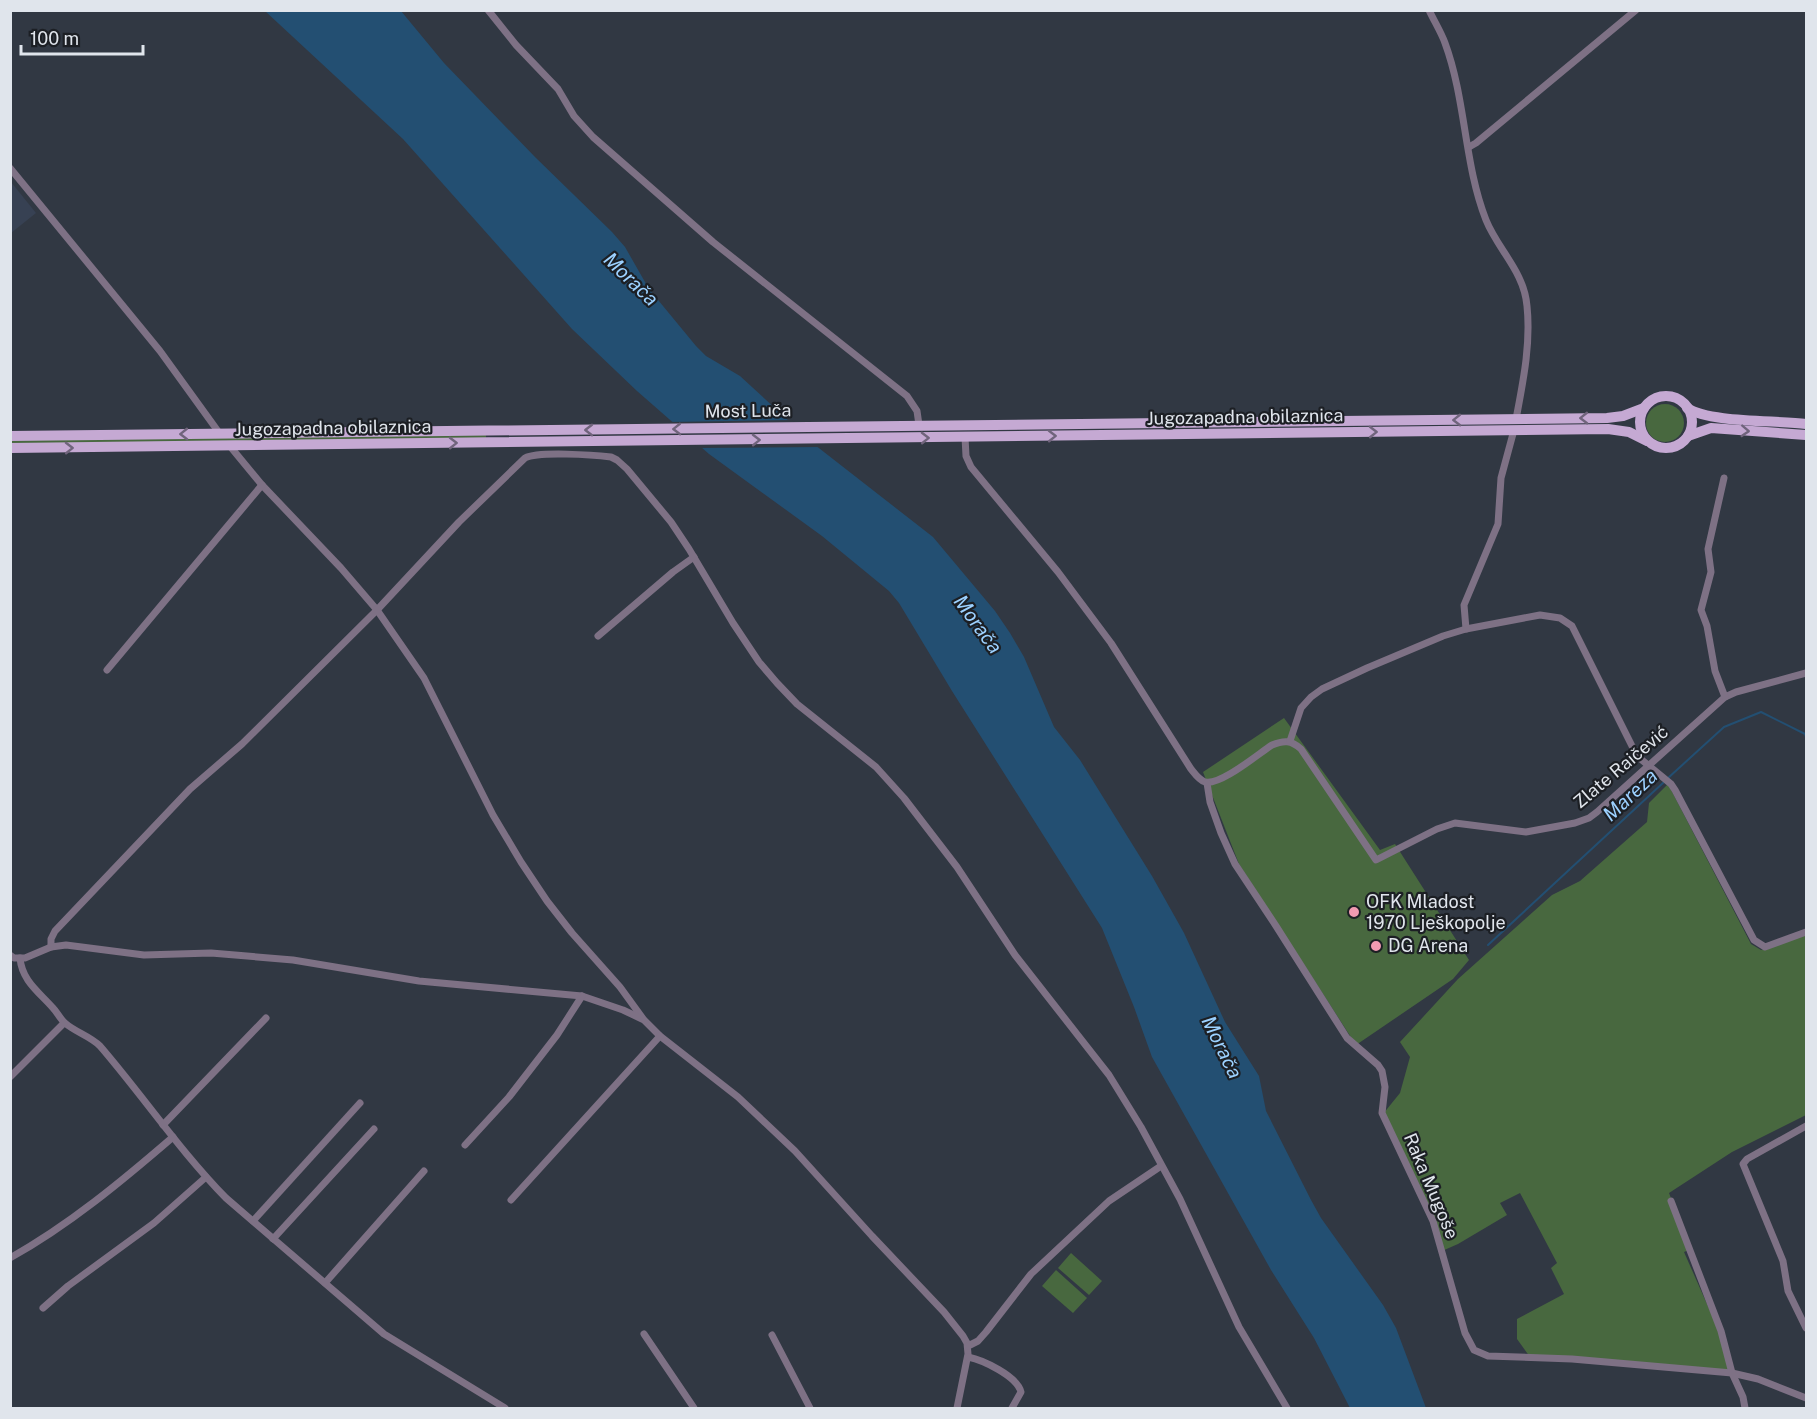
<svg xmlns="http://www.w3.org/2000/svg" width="1817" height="1419" font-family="'Public Sans',sans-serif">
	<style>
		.built { fill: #374153 }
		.green { fill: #48683f }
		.water { fill: #234f72 }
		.pier { fill: #313843 }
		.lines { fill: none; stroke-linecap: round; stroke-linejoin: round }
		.stream { stroke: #234f72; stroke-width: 2 }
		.minor { stroke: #7e7185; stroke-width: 7 }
		.primary { stroke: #c5a9d3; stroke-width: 10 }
		.oneway { stroke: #70647c }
		.poi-dot { fill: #f19ab1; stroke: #1c1f24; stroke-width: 2 }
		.labels { text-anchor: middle; stroke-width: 4.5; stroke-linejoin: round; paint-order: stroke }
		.street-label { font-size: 18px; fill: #e0e5ec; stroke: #1c1f24 }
		.poi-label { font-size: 18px; fill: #e0e5ec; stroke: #1c1f24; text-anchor: start }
		.water-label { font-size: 20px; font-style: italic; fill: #9cd1ff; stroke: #1c1f24 }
	</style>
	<rect width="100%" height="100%" fill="#313843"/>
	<path class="built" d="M11,182L36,213L11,233H10Z"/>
	<g class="green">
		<circle cx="1665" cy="423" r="19"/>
		<path d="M486,435V438L11,445L10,440Z"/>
		<path d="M1284,718L1380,850L1395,844L1469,960L1453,979L1356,1045L1239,864L1203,772Z"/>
		<path d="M1668,784L1751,944L1761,950L1806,935V1115L1732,1152L1669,1193L1691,1249L1684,1252L1718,1329L1729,1368L1726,1371L1530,1357L1517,1339V1319L1564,1294L1551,1268L1557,1263L1520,1193L1500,1203L1507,1215L1458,1244L1442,1251L1430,1215L1383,1114L1400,1093L1410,1057L1400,1042L1458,979L1552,895L1580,881L1647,822L1649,803Z"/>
		<path d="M1071,1253L1102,1281L1089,1295L1058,1268Z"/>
		<path d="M1056,1270L1087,1298L1073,1313L1042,1286Z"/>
	</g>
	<path class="water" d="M265,11H401L444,63L535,157L612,232L625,247L649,289L696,346L706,356L740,376L815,445L933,537L995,611L1010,633L1024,657L1054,727L1080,760L1152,876L1184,933L1225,1022L1259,1076L1266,1111L1311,1200L1321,1218L1383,1305L1396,1328L1426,1408H1350L1314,1338L1271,1270L1152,1057L1134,1007L1102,928L952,691L899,603L889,591L822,536L709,454L637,391L572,329L403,139Z"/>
	<path class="pier" d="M792,420L821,447L698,448L668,422Z"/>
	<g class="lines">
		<g class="stream">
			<path d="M1668,778L1724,727L1761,712L1805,734L1806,737"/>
			<path d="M1488,945L1664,782"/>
		</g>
		<g class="minor">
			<path d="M488,10L516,45L558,89L574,116L593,137L713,242L907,396L917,411L919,425"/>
			<path d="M1429,10C1434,21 1441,32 1445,43C1466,100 1464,164 1486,220C1498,250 1524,271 1527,306C1531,344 1523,382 1516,419"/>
			<path d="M1469,147L1476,143L1636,10"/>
			<path d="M10,168L160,351L220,434"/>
			<path d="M965,437L966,456L971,467L1058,572L1111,643L1191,769C1195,774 1199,780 1205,782C1220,786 1258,754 1272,745C1284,740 1291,740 1301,749L1376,860L1437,829L1455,823L1526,832L1575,823L1589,818L1597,812L1725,697L1736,692L1806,673"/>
			<path d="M229,445L262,485L341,568L377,610L424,678L493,815L521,862L547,901L572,933L620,987L644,1020L660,1036L738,1097L795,1151L872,1236L944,1312L963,1336L967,1343L968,1354L957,1408"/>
			<path d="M1724,478L1708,549L1711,572L1701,610L1707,626L1715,671L1725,697"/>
			<path d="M1466,629L1464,605L1498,524L1501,478L1514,430"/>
			<path d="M598,636L673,572L694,557"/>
			<path d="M107,670L262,485"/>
			<path d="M1290,741L1301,708L1311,697L1322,689L1367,668L1443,636L1466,629L1540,615L1560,618L1572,626L1637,756L1671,784L1675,790L1754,940L1765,947L1806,932"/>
			<path d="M1207,783L1210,802L1221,833L1235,864L1276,926L1347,1038L1378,1065L1382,1071L1385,1087L1382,1113L1433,1221L1465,1333L1474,1350L1488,1356L1572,1359L1732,1373L1758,1379L1806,1398"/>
			<path d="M51,947V939L55,931L190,789L242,744L377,610L459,522L525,458C538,451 594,455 611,457L617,460L627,469L671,522L689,549L733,623L759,662L777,683L797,704L876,767L904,798L957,867L1015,955L1109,1075L1141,1127L1180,1199L1239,1327L1287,1408"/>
			<path d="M10,955L14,958H25L51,947L66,945L144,955L211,953L293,960L419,981L582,996L623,1010L642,1019"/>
			<path d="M20,958C22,981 39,992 53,1008C57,1012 60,1019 65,1023C75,1032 90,1036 100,1046C143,1096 180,1151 226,1198L384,1334L505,1408"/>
			<path d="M10,1077L64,1023"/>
			<path d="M163,1125L266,1018"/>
			<path d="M1806,1126L1747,1159L1743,1164L1783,1261L1788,1291L1806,1328"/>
			<path d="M465,1145L509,1097L557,1035L582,996"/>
			<path d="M511,1200L660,1036"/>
			<path d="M1671,1201L1721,1331L1732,1373L1743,1397L1745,1408"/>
			<path d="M253,1221L360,1103"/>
			<path d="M273,1239L374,1129"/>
			<path d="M10,1258C69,1225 122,1181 173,1137"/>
			<path d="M325,1283L424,1171"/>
			<path d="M43,1308L68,1286L154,1223L206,1177"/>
			<path d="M644,1334L694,1408"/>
			<path d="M772,1335L810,1408"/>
			<path d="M968,1346L978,1341L986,1332L1031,1274L1109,1201L1161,1166"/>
			<path d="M968,1357C983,1360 1017,1376 1021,1392L1012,1408"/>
		</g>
		<g class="primary">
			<circle cx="1666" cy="422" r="26"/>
			<path d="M1687,408C1710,423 1776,420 1806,424"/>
			<path d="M10,436L1607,418L1623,416L1644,408"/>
			<path d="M1688,436L1711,428L1806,435"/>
			<path d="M10,448L1608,429L1629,432L1647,441"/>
		</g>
	</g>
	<defs><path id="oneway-chevron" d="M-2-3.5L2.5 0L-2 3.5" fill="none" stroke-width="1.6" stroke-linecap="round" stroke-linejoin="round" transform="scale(1.5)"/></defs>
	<g class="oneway">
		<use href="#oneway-chevron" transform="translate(1584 418) rotate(179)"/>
		<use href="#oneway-chevron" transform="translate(1457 420) rotate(179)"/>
		<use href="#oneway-chevron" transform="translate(677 429) rotate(179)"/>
		<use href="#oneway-chevron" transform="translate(589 430) rotate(180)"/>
		<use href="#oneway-chevron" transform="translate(1745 431) rotate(3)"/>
		<use href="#oneway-chevron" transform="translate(1373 432) rotate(-1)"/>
		<use href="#oneway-chevron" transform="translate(184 434) rotate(179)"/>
		<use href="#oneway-chevron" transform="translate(1052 436) rotate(-1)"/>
		<use href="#oneway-chevron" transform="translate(925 438) rotate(-1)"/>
		<use href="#oneway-chevron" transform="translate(756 440) rotate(-1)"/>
		<use href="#oneway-chevron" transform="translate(453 443) rotate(-1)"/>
		<use href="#oneway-chevron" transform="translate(69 448) rotate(-1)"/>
	</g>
	<g class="poi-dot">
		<circle cx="1354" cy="912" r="6"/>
		<circle cx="1376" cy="946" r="6"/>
	</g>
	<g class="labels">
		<g class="street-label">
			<text transform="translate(748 411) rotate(-1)" y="6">Most Luča</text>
			<text transform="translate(1245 417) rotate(-1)" y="6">Jugozapadna obilaznica</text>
			<text transform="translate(333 428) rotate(-1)" y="6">Jugozapadna obilaznica</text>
			<text transform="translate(1621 767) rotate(-40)" y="6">Zlate Raičević</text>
			<text transform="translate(1431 1186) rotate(67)" y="6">Raka Mugoše</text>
		</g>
		<g class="poi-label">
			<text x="1366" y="908">OFK Mladost<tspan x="1366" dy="21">1970 Lješkopolje</tspan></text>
			<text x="1388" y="952">DG Arena</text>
		</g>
		<g class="water-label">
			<text transform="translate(631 279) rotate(44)" y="7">Morača</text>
			<text transform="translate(978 624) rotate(54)" y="7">Morača</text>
			<text transform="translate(1630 795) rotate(-43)" y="7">Mareza</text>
			<text transform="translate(1222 1047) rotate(64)" y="7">Morača</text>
		</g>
	</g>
	<rect width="1817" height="1419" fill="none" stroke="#e0e5ec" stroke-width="24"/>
	<path d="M21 45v9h122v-9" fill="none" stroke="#e0e5ec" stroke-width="3"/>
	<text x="30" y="45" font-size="18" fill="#e0e5ec" stroke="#1c1f24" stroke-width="4.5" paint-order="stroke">100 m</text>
</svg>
